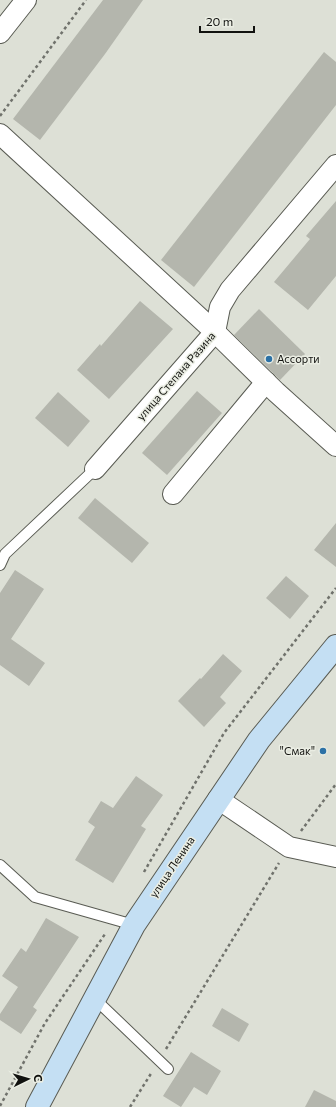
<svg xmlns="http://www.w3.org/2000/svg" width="336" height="1107" font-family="Commissioner,sans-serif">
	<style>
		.building { fill: #b4b6ad }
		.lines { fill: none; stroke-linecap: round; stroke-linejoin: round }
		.lane-casing { stroke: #595b53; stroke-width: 12 }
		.street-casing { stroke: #595b53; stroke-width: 22 }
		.secondary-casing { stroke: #595b53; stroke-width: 24 }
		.path { stroke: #70726c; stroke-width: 2.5; stroke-dasharray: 3 3; stroke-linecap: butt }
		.lane { stroke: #fff; stroke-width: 10 }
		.street { stroke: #fff; stroke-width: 20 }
		.secondary { stroke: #c4dff3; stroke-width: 22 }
		.poi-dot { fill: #2c71a6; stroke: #eaede3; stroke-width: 1.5 }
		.labels { text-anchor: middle; stroke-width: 3; stroke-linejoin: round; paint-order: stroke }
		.poi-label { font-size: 11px; fill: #11120f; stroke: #eaede3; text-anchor: start }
		.street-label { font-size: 11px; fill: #11120f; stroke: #eaede3 }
	</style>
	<rect width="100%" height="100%" fill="#dde0d6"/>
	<g class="building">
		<path d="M103,0H143L105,54L40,140L13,119Z"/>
		<path d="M324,52L336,62V105L194,287L161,260Z"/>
		<path d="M336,201V276L308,310L274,282L310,239L306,236Z"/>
		<path d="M140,301L173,329L109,399L77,370L100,344L101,346Z"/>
		<path d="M259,309L305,354L280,380L234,335Z"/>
		<path d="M197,391L222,413L167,475L142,453Z"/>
		<path d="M58,392L90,421L68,447L35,418Z"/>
		<path d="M95,498L149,543L132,563L78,518Z"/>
		<path d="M336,523V567L314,550Z"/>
		<path d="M15,570L44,589L11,639L45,663L29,686L0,665V593Z"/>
		<path d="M286,576L309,596L290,619L266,598Z"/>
		<path d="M223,654L242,671L220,697L226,703L204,727L178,701L200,678L201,679Z"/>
		<path d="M136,776L163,795L141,826L146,829L113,883L75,860L95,827L88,822L101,801L113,808Z"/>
		<path d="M46,918L79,937L33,1007L37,1010L21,1034L0,1020V1014L18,987L2,976L21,948L26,952Z"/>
		<path d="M222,1008L249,1024L239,1042L212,1026Z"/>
		<path d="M191,1052L221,1071L207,1095L194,1087L181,1107L163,1096Z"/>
		<path d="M314,1090L336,1101V1107H305Z"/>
	</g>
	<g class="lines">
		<g class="lane-casing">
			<g id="lane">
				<path d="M0,565L5,554L95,469"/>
				<path d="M0,865L35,897L134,925"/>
				<path d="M95,999L168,1069"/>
			</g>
		</g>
		<g class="street-casing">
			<g id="street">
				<path d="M0,33L26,0"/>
				<path d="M0,134L215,332L276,392L336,446"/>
				<path d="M95,469L215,332L220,307L230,290L336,165"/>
				<path d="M173,494L266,382"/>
				<path d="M218,799L289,847L336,857"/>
			</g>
		</g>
		<g class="secondary-casing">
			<path id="secondary" d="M37,1107L134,925L259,740L336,646"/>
		</g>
		<g class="path">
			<path d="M0,116L86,0"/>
			<path d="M301,831L336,784"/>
			<path d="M144,872L224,733L336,588"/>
			<path d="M166,1049L279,863"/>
			<path d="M0,1106L45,1023L105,934"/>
			<path d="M130,1107L152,1072"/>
		</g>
		<use href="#lane" class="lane"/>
		<use href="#street" class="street"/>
		<use href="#secondary" class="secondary"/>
	</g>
	<g class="poi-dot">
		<circle cx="269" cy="359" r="4"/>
		<circle cx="323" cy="751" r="4"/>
	</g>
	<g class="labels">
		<g class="poi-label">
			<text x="277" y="363">Ассорти</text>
			<text x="315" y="755" text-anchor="end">"Смак"</text>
		</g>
		<g class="street-label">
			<text transform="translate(176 376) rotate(-49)" y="4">улица Степана Разина</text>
			<text transform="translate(172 867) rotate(-56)" y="4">улица Ленина</text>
		</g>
	</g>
	<g transform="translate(28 1079) rotate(85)" stroke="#eaede3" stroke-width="3" paint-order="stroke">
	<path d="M0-3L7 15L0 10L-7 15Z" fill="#11120f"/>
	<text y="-6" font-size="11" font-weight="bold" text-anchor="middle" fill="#11120f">С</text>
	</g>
	<path d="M200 26v6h54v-6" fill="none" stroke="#11120f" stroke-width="2"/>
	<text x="206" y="26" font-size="12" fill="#11120f" stroke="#eaede3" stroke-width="3" paint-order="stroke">20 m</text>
</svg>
